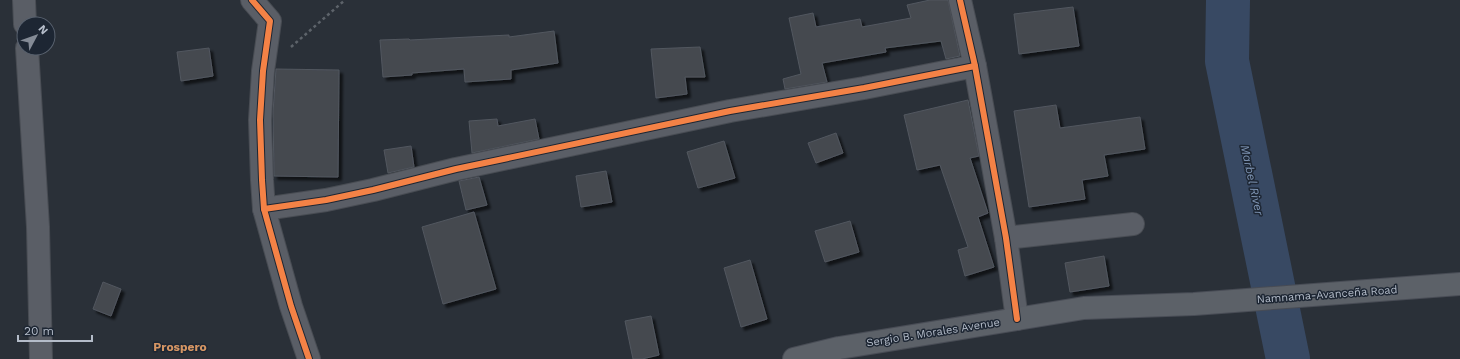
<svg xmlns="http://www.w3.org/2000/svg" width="1460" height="359" font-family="'Work Sans',sans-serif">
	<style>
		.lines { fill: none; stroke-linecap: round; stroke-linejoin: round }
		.river { stroke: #384963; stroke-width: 44 }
		.building { fill: #444950; stroke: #52575f; filter: url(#shadow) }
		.minor-casing { stroke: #484c53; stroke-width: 24 }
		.primary-casing { stroke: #484c55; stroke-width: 24 }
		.path { stroke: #5d636a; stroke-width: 2.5; stroke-dasharray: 3 3; stroke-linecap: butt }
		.minor { stroke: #5a5e66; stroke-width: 22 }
		.primary { stroke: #5c6168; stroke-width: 22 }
		.cycleway-casing { stroke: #1d2633; stroke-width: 8 }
		.cycleway { stroke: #f48246; stroke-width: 6 }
		.labels { text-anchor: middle; stroke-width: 3; stroke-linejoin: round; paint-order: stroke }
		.street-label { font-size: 11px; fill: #b4bcc9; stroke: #1d2633 }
		.water-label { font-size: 12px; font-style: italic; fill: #7c92b1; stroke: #1d2633 }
		.neighbourhood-label { font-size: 12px; font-weight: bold; fill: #d59563; stroke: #1d2633 }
	</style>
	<defs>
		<filter id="shadow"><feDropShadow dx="3.5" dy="3.5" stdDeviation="1" flood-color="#0009"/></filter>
	</defs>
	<rect width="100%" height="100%" fill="#2a3038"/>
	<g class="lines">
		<path class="river" d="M1228,0L1227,61L1288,359"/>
	</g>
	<g class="building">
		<path d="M930,0H948L960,56L946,59L941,41L885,48L886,52L822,63L827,82L785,89L783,79L801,74L789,18L813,13L816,27L860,19L862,27L911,18L907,5Z"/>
		<path d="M1073,7L1079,46L1019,54L1014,14Z"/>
		<path d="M554,31L558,63L511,70V79L465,82L464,69L412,73V75L383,77L380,40L409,39L410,40L509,35V37Z"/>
		<path d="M700,47L705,77H685L687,94L656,98L651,49Z"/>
		<path d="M209,48L213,76L181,81L177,52Z"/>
		<path d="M276,69L339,70L338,177L274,176L273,112Z"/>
		<path d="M968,100L979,156L970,158L988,213L978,217L994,267L965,276L958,250L968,247L940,165L917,170L904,115Z"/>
		<path d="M1056,105L1060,128L1140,117L1145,149L1104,155L1108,176L1082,180L1085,199L1029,207L1014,111Z"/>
		<path d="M497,119L498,126L535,119L539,139L472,153L469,121Z"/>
		<path d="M836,133L843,153L816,163L808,143Z"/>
		<path d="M724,141L735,178L698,188L687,152Z"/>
		<path d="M411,146L414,167L388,173L384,150Z"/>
		<path d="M606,171L612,202L581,207L576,176Z"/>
		<path d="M479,177L487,205L466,210L459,181Z"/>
		<path d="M474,212L496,289L443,304L422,227Z"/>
		<path d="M850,221L859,252L825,262L815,231Z"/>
		<path d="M1104,256L1109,286L1070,292L1065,263Z"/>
		<path d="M750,260L767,319L741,327L724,268Z"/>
		<path d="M103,282L121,289L111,316L93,309Z"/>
		<path d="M651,316L659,355L642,359H633L625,321Z"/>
	</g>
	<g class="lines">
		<g class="minor-casing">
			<g id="minor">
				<path d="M24,0L25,24"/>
				<path d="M252,0L270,21L263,71L260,120L262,180L264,209L291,306L309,359"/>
				<path d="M960,0L975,66L1006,238L1017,319"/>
				<path d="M27,48L38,227L41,359"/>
				<path d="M264,209L326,200L373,190L456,169L730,111L864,88L975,66"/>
				<path d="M1006,238L1133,224"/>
			</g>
		</g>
		<g class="primary-casing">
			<path id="primary" d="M794,359L839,348L1084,308L1194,304L1460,284"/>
		</g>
		<path class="path" d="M291,47L345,0"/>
		<use href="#minor" class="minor"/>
		<use href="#primary" class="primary"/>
		<g class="cycleway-casing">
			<g id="cycleway">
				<path d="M252,0L270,21L263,71L260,120L262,180L264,209L291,306L309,359"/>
				<path d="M960,0L975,66L1006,238L1017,319"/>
				<path d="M264,209L326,200L373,190L456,169L730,111L864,88L975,66"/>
			</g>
		</g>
		<use href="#cycleway" class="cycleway"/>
	</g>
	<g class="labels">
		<g class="street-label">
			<text transform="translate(1327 294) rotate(-4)" y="4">Namnama-Avanceña Road</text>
			<text transform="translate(933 332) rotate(-9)" y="4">Sergio B. Morales Avenue</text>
		</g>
		<g class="water-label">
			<text transform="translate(1252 180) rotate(78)" y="4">Marbel River</text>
		</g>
		<g class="neighbourhood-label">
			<text x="180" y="351">Prospero</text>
		</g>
	</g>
	<g transform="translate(36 36) rotate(49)"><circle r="19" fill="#1d2633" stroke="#59626f"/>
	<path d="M0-3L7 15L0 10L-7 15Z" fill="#848b96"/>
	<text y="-6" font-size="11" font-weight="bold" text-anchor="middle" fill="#b4bcc9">N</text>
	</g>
	<path d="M18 335v6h74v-6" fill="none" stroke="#b4bcc9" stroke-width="2"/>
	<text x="24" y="335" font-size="12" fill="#b4bcc9" stroke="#1d2633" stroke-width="3" paint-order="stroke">20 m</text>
</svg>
